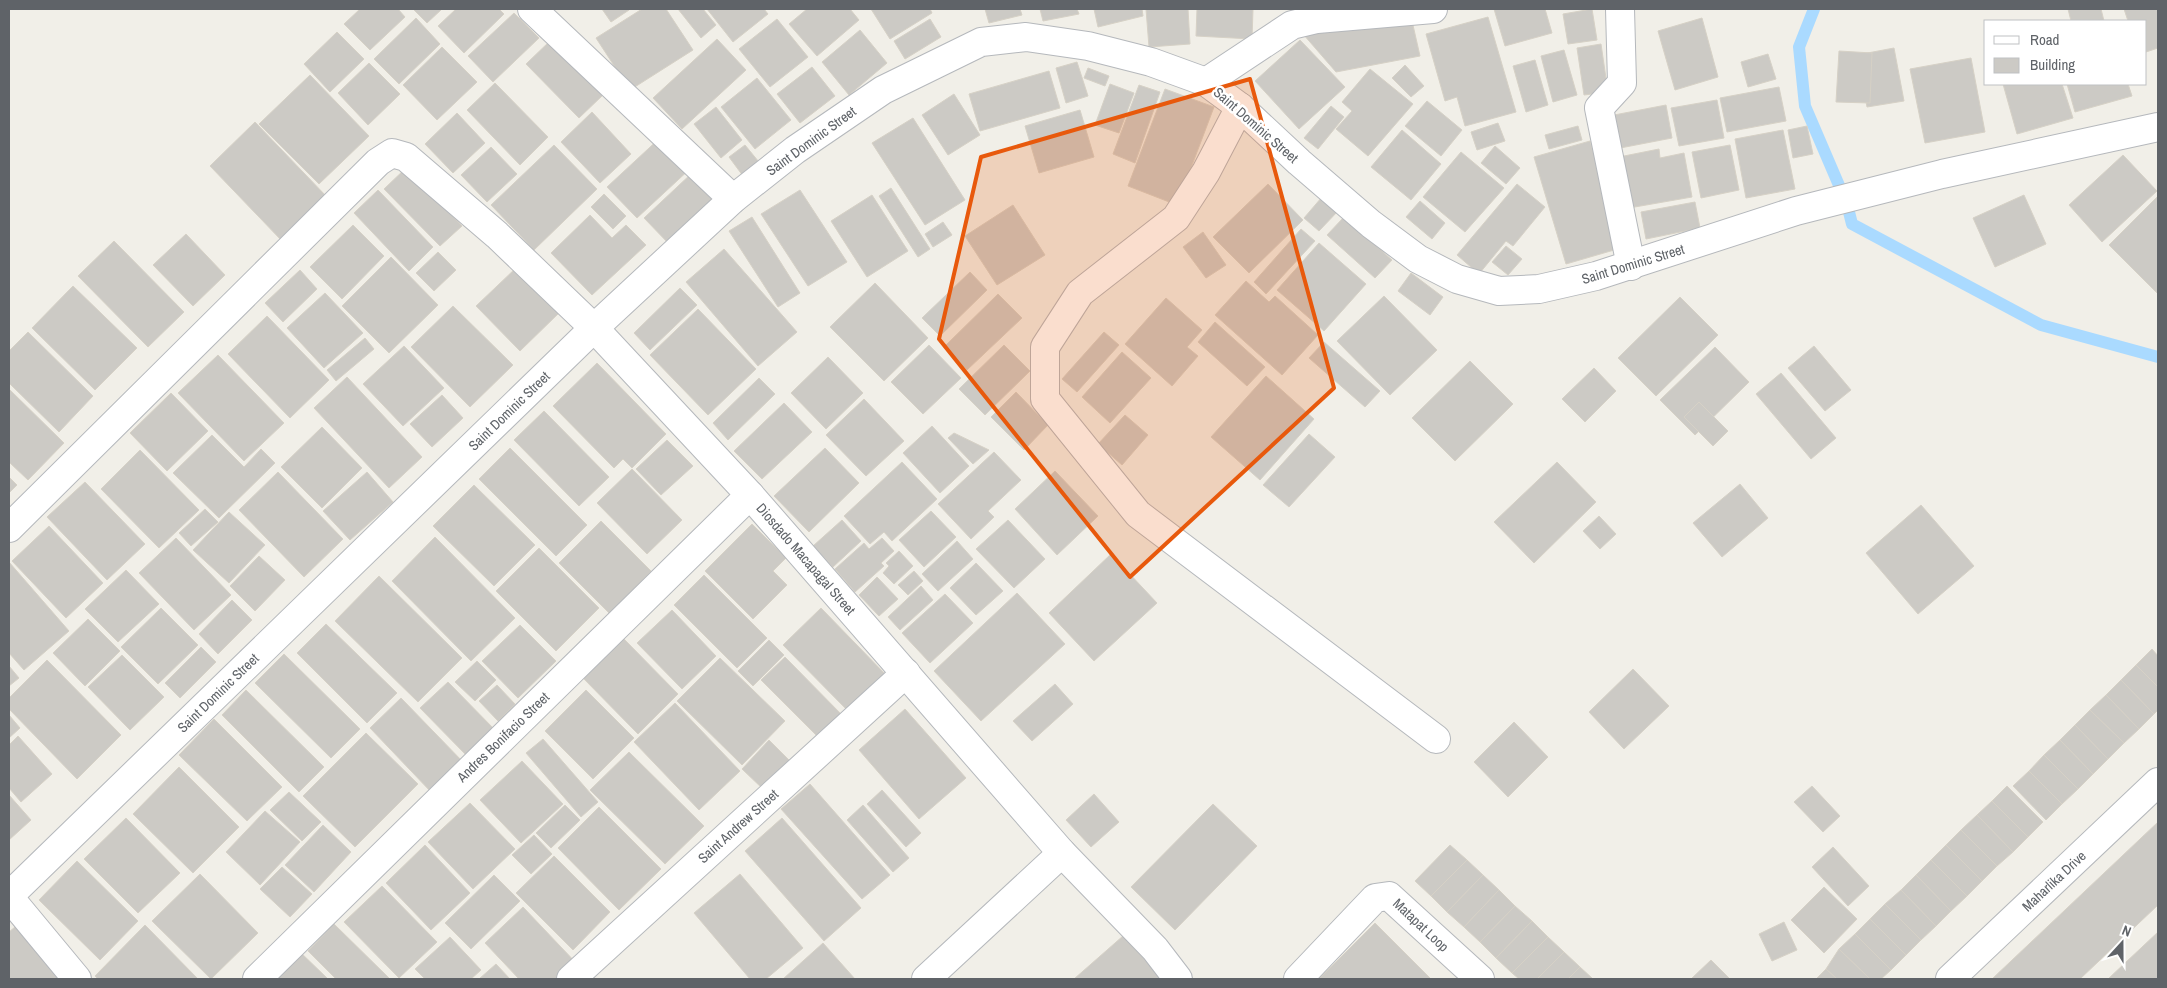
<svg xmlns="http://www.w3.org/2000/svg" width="2167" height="988" font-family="'Archivo Narrow',sans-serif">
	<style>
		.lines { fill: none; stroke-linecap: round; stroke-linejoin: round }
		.stream { stroke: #aadaff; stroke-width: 12 }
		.building { fill: #cccac5; stroke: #d6d1c6 }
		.minor-casing { stroke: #b5b8bc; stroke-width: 30 }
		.tertiary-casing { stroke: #b5b8bc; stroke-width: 30 }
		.minor { stroke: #fff; stroke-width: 28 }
		.tertiary { stroke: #fff; stroke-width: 28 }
		.marked { fill: #e8590c; fill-opacity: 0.2; stroke: #e8590c; stroke-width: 4; stroke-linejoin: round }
		.labels { text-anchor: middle; stroke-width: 5; stroke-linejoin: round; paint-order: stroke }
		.street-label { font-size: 14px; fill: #5f6368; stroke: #fff }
	</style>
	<rect width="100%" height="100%" fill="#f1efe8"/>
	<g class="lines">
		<path class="stream" d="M1814,9L1799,47L1805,106L1847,204L1852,224L2041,325L2158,357"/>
	</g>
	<g class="building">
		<path d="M360,9H398L405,17L370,50L344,24Z"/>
		<path d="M413,9H442L427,23Z"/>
		<path d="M456,9H499L504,14L464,53L438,26Z"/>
		<path d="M602,9H628L629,10L611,22Z"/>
		<path d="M642,9H666L693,50L630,90L596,38Z"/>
		<path d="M678,9H703L716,25L701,38Z"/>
		<path d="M707,9H764L768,14L733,42Z"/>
		<path d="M807,9H850L859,20L817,56L789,24Z"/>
		<path d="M871,9H930L932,13L890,39Z"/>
		<path d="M985,9H1020L1022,15L989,23Z"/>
		<path d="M1040,9H1077L1079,14L1043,21Z"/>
		<path d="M1094,9H1142L1143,16L1098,27Z"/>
		<path d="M1146,9H1188L1190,44L1149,47Z"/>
		<path d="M1197,9H1253L1252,39L1196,36Z"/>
		<path d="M1494,9H1545L1552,33L1505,46Z"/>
		<path d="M1592,9L1597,40L1568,44L1563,14Z"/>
		<path d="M2068,9H2101L2104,21H2071Z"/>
		<path d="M2124,9H2158V48L2146,52V21H2128Z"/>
		<path d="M1410,12L1420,56L1336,72L1303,34Z"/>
		<path d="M514,13L539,38L493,82L468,56Z"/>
		<path d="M1488,17L1516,112L1465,126L1457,97L1445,101L1426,34Z"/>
		<path d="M416,18L440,44L399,84L374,59Z"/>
		<path d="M1702,18L1718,77L1675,90L1658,31Z"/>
		<path d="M777,19L808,57L770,87L739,49Z"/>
		<path d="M930,19L941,37L905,59L894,41Z"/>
		<path d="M860,30L887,63L849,95L822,62Z"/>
		<path d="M337,32L364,59L330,92L304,64Z"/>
		<path d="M717,39L746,70L682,129L653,98Z"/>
		<path d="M551,40L603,95L579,118L526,64Z"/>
		<path d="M1300,40L1345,87L1299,129L1255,81Z"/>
		<path d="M1601,44L1608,92L1584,95L1577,48Z"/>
		<path d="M442,47L477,82L437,120L403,85Z"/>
		<path d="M1894,48L1904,101L1867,107L1857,55Z"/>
		<path d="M1564,50L1577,95L1553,102L1541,56Z"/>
		<path d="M1839,51L1872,53L1870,103L1836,102Z"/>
		<path d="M1768,54L1776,79L1748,87L1741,62Z"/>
		<path d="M1971,58L1985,132L1925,143L1910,69Z"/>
		<path d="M1535,60L1548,105L1526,112L1513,66Z"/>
		<path d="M1077,62L1088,96L1066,103L1056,68Z"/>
		<path d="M369,63L400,94L368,125L338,93Z"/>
		<path d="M1405,65L1424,86L1411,97L1392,78Z"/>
		<path d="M812,67L835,96L800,123L777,94Z"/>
		<path d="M1088,68L1109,76L1105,86L1084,78Z"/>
		<path d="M1370,69L1413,104L1368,156L1336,129L1352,111L1342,102Z"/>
		<path d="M1049,71L1060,108L980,131L969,94Z"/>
		<path d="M310,75L369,136L319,184L259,124Z"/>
		<path d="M757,78L791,120L755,149L721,107Z"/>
		<path d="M495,83L548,137L520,165L467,110Z"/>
		<path d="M1110,84L1134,93L1119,133L1095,125Z"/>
		<path d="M2003,84H2062L2073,118L2017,134Z"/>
		<path d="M2067,84H2128L2132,96L2075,112Z"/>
		<path d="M1139,85L1160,92L1135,163L1113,154Z"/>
		<path d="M1779,87L1786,121L1727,132L1720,98Z"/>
		<path d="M1165,89L1214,107L1177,205L1128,186Z"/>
		<path d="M954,94L980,135L948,155L922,115Z"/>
		<path d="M1717,100L1724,138L1679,146L1671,108Z"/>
		<path d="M1427,101L1462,130L1441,156L1405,126Z"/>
		<path d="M1666,105L1672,138L1615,149L1609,116Z"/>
		<path d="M1331,106L1344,117L1318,149L1304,138Z"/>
		<path d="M716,107L742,140L721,158L694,124Z"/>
		<path d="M1080,110L1094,157L1039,173L1025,126Z"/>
		<path d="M592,112L631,154L600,183L561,142Z"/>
		<path d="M457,113L485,143L453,173L425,144Z"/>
		<path d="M913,118L965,200L925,225L872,143Z"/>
		<path d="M255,122L327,197L282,241L210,166Z"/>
		<path d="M1498,123L1505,141L1477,150L1471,132Z"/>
		<path d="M1578,126L1582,140L1549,149L1545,135Z"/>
		<path d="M1807,126L1813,154L1793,158L1788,130Z"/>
		<path d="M1402,130L1441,164L1411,200L1371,167Z"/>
		<path d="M1783,130L1795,189L1746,198L1735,139Z"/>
		<path d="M662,136L692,167L637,218L607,187Z"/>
		<path d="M1590,141L1621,248L1566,264L1534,157Z"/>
		<path d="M554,145L597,189L534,250L491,205Z"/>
		<path d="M745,145L763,167L746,180L729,157Z"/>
		<path d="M1730,145L1739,190L1701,198L1692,152Z"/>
		<path d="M1495,146L1520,168L1506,184L1481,163Z"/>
		<path d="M491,147L517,174L487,202L461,175Z"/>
		<path d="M1659,149L1660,158L1684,153L1692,197L1629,208L1619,157Z"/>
		<path d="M1461,152L1504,188L1465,232L1423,197Z"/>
		<path d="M2123,155L2157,191L2102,242L2069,205Z"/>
		<path d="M406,168L462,226L440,246L384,189Z"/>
		<path d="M692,173L719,201L671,246L644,218Z"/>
		<path d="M1268,184L1303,220L1249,273L1213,237Z"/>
		<path d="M1517,184L1545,207L1513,246L1506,241L1479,274L1457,255Z"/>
		<path d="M891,188L930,249L918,257L879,196Z"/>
		<path d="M378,190L433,247L409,271L354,213Z"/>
		<path d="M800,190L847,262L808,286L761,214Z"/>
		<path d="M604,194L626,216L613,229L591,207Z"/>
		<path d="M872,195L908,251L867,277L831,221Z"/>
		<path d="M2024,195L2046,244L1995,267L1973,218Z"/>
		<path d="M2158,196V294L2109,245Z"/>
		<path d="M1322,197L1338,211L1319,231L1304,218Z"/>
		<path d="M1420,201L1445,223L1432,239L1406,217Z"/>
		<path d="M1695,202L1700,228L1646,239L1641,212Z"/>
		<path d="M1013,205L1045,255L997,285L965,236Z"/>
		<path d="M590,215L612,238L626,225L646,245L592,295L551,253Z"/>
		<path d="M752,217L800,293L778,307L729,231Z"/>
		<path d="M1344,217L1392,260L1375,278L1327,235Z"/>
		<path d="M943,222L952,235L933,247L925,234Z"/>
		<path d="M353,225L384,256L342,299L310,267Z"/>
		<path d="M1301,229L1315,241L1266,294L1254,282Z"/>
		<path d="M1203,232L1226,265L1206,278L1183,247Z"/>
		<path d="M186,234L225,275L193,306L153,265Z"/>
		<path d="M114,241L184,312L148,347L78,276Z"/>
		<path d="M1319,243L1366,284L1324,331L1277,290Z"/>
		<path d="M1506,246L1522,259L1508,275L1492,262Z"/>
		<path d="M724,249L797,332L758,366L686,282Z"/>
		<path d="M438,252L456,270L434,291L416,273Z"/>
		<path d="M391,257L438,305L389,353L342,306Z"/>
		<path d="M517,267L560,312L520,351L476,306Z"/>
		<path d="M300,270L317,289L283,322L265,303Z"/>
		<path d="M970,272L987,290L940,336L922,318Z"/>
		<path d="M1411,273L1443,297L1430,315L1398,291Z"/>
		<path d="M1246,281L1269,302L1275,296L1318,335L1282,375L1215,315Z"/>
		<path d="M875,283L928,338L884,381L830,327Z"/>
		<path d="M73,286L137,348L95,390L32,328Z"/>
		<path d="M680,288L697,305L650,350L634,333Z"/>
		<path d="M325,293L363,333L324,368L287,328Z"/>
		<path d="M998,294L1022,318L967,370L944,347Z"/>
		<path d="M1384,296L1437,350L1390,395L1337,341Z"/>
		<path d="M1680,297L1718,335L1656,396L1618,358Z"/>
		<path d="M1166,298L1202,330L1187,347L1198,356L1172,386L1125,344Z"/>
		<path d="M453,306L513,365L470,407L411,347Z"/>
		<path d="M698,309L756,369L708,415L650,355Z"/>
		<path d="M267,316L329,380L290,418L228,354Z"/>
		<path d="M1215,322L1265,367L1247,386L1198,342Z"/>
		<path d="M28,332L93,396L59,432L9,383V351Z"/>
		<path d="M1104,332L1119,345L1077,392L1062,379Z"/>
		<path d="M365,338L374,349L336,381L327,370Z"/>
		<path d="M1324,342L1380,391L1365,407L1309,358Z"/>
		<path d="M929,345L961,378L923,414L891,382Z"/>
		<path d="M1004,345L1030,371L985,415L959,389Z"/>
		<path d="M404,346L444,388L403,426L363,384Z"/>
		<path d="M1814,346L1851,390L1825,411L1788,368Z"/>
		<path d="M1715,347L1749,382L1695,435L1660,400Z"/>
		<path d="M1122,352L1151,378L1110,423L1082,397Z"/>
		<path d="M218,355L284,423L244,461L178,393Z"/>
		<path d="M828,357L863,393L826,429L791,393Z"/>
		<path d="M1470,361L1513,404L1455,461L1412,418Z"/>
		<path d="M597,363L666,434L632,468L623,459L614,468L553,406Z"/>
		<path d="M1594,368L1616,391L1585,422L1562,399Z"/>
		<path d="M1781,373L1836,438L1811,459L1756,394Z"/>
		<path d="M1266,376L1314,419L1260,480L1211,437Z"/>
		<path d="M347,377L422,457L389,488L314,408Z"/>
		<path d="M759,378L775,394L728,440L713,423Z"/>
		<path d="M9,389L64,443L28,480L9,462Z"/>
		<path d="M1016,392L1048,425L1024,450L991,417Z"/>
		<path d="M171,393L208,431L167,471L130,433Z"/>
		<path d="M442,395L463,418L432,447L410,424Z"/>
		<path d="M864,399L904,441L866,476L826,435Z"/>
		<path d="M1699,402L1728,431L1713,446L1684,417Z"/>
		<path d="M784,403L812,432L762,479L734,451Z"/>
		<path d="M544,411L609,477L579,506L514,440Z"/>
		<path d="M1125,415L1148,435L1122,465L1098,444Z"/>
		<path d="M932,426L969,466L940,493L903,453Z"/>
		<path d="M322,427L362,468L322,508L281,467Z"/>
		<path d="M954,433L989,450L973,464L948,438Z"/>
		<path d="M1309,434L1335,457L1289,507L1263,485Z"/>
		<path d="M212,435L244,467L261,449L275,463L219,518L173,473Z"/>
		<path d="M667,440L693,466L661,495L636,469Z"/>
		<path d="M510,448L587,525L556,556L479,479Z"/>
		<path d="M825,448L859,483L809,532L774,496Z"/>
		<path d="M140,450L199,510L159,548L101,489Z"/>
		<path d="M994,452L1021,480L988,511L994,517L971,539L938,504Z"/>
		<path d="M902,462L937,499L892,541L884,532L870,544L844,516Z"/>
		<path d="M1557,462L1596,502L1534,563L1494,522Z"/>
		<path d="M632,469L682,520L647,554L597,503Z"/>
		<path d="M1055,471L1098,516L1057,555L1015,509Z"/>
		<path d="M278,472L343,539L304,577L239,510Z"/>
		<path d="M367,472L393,502L350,540L323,511Z"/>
		<path d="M9,477L17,485L9,493Z"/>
		<path d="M85,482L145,544L107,580L47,517Z"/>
		<path d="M1740,484L1768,518L1722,557L1693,523Z"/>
		<path d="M474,485L535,545L494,586L433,526Z"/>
		<path d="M1921,505L1974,566L1918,614L1866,553Z"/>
		<path d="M205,509L218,522L191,546L179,533Z"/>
		<path d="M931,511L956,537L924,567L899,540Z"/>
		<path d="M229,512L265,545L229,583L193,550Z"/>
		<path d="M1599,516L1616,534L1600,549L1583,531Z"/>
		<path d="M842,520L861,541L833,567L813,546Z"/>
		<path d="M1008,520L1045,559L1014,588L976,549Z"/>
		<path d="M601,521L651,571L609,613L559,563Z"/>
		<path d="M752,524L786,558L773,571L787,585L753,619L705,571Z"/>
		<path d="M49,526L103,583L66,618L12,561Z"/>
		<path d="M435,537L515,618L471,661L392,581Z"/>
		<path d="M176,538L231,595L194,630L139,573Z"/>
		<path d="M882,538L894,551L881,563L884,566L855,592L835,569L864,543L869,549Z"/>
		<path d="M957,541L973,559L938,591L922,574Z"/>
		<path d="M539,548L599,608L556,651L496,591Z"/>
		<path d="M899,551L913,566L894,584L883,573L889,566L886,563Z"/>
		<path d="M1111,554L1157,603L1094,661L1049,613Z"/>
		<path d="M259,556L285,580L255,611L230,586Z"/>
		<path d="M9,562L69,631L24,670L9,653Z"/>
		<path d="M976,563L1003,591L976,615L950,588Z"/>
		<path d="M126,570L159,604L118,642L85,609Z"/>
		<path d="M914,571L923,581L908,595L898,585Z"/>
		<path d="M704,575L767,638L737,668L674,605Z"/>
		<path d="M379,576L462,658L418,702L335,621Z"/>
		<path d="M877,577L898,599L879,616L859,595Z"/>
		<path d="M921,586L933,600L900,630L888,617Z"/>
		<path d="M1017,593L1065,644L981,721L934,671Z"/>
		<path d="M945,594L973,623L930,663L902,633Z"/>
		<path d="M232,600L252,620L218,654L199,634Z"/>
		<path d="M161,608L198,645L158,684L121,647Z"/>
		<path d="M821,608L887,676L850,713L783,645Z"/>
		<path d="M672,610L716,656L682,689L637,643Z"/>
		<path d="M88,619L120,651L85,686L53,653Z"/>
		<path d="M326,624L397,693L367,723L297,653Z"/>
		<path d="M520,625L556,661L518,698L482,661Z"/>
		<path d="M623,638L678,694L638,734L583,678Z"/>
		<path d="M769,640L784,655L753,686L738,671Z"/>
		<path d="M201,647L216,662L180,698L165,683Z"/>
		<path d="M2152,649L2158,656V687L2136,665Z"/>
		<path d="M284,654L360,729L331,758L255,683Z"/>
		<path d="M122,655L164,697L130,730L88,687Z"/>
		<path d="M785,657L843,716L820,739L761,680Z"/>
		<path d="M720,658L785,721L742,765L677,701Z"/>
		<path d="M47,660L121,735L77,779L9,709V698Z"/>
		<path d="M477,661L496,680L475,701L455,682Z"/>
		<path d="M2136,665L2158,687V710L2154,714L2121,680Z"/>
		<path d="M9,666L19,678L9,686Z"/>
		<path d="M1633,669L1669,706L1624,749L1589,712Z"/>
		<path d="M2121,680L2154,714L2139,729L2106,695Z"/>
		<path d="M448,682L495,730L468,757L420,708Z"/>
		<path d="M1055,684L1073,704L1032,741L1013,721Z"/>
		<path d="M497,685L515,704L498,721L479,701Z"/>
		<path d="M246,690L324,767L299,792L222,715Z"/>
		<path d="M586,690L634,738L593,779L545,731Z"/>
		<path d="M2106,695L2139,729L2124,743L2090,710Z"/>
		<path d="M401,698L464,763L432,793L370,728Z"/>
		<path d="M675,703L740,771L699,810L634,742Z"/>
		<path d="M905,709L966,778L919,819L859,750Z"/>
		<path d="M2090,710L2124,743L2108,759L2075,725Z"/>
		<path d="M9,715L20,728L9,738Z"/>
		<path d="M214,719L282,787L247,821L179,755Z"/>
		<path d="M1514,722L1548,757L1508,797L1474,762Z"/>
		<path d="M2075,725L2108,759L2093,774L2060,740Z"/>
		<path d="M366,733L418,784L355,847L303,796Z"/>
		<path d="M18,736L52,774L21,802L9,788V745Z"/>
		<path d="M543,739L598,802L581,817L526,753Z"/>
		<path d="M769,740L791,762L764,790L742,769Z"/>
		<path d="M2060,740L2093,774L2078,789L2044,755Z"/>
		<path d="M629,752L704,826L665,864L590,790Z"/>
		<path d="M2044,755L2078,789L2062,804L2029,771Z"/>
		<path d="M522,761L563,804L521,843L480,800Z"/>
		<path d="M179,767L239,827L193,873L133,814Z"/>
		<path d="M2029,771L2062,804L2046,820L2013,786Z"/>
		<path d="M810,784L890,875L862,899L781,809Z"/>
		<path d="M1812,786L1840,816L1823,832L1794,802Z"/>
		<path d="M2007,786L2043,822L2028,837L1992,801Z"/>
		<path d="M882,790L921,833L906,847L867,804Z"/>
		<path d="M289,792L321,822L302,841L270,810Z"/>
		<path d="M1094,794L1119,822L1091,847L1066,820Z"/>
		<path d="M9,795L31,820L9,840Z"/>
		<path d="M1992,801L2028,837L2013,852L1977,815Z"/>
		<path d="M470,803L515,849L473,889L428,842Z"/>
		<path d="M1213,804L1257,846L1175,930L1131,887Z"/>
		<path d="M565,805L580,820L551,848L536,833Z"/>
		<path d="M863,805L909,858L893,872L847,820Z"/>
		<path d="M599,807L661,869L619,910L558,848Z"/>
		<path d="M265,811L300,842L260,885L226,852Z"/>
		<path d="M1977,815L2013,852L1997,866L1961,830Z"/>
		<path d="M126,818L180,873L138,913L84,859Z"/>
		<path d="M782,818L861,908L824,941L745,851Z"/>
		<path d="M2158,822V905L2080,979H1992Z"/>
		<path d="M323,825L351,852L314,892L285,865Z"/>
		<path d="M1961,830L1997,866L1982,881L1946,845Z"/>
		<path d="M534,835L552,854L531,874L512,855Z"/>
		<path d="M425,845L470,893L431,930L386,883Z"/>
		<path d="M1450,845L1467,860L1431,896L1415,881Z"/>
		<path d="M1946,845L1982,881L1967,896L1931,860Z"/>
		<path d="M1833,847L1869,886L1848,906L1812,867Z"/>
		<path d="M554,856L610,912L573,950L516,893Z"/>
		<path d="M1467,860L1483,875L1447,912L1431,896Z"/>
		<path d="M1931,860L1967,896L1951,911L1916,875Z"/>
		<path d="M77,861L138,921L100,960L39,900Z"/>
		<path d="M282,867L312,894L290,917L260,889Z"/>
		<path d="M200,874L258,933L211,979L152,921Z"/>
		<path d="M740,874L803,948L766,979H750L694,913Z"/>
		<path d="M494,875L520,901L471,949L445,923Z"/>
		<path d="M1483,875L1499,890L1464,927L1447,912Z"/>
		<path d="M1916,875L1951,911L1936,926L1901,890Z"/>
		<path d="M382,886L437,942L399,978L344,922Z"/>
		<path d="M1824,887L1857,919L1824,953L1791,920Z"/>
		<path d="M1499,890L1515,906L1480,942L1464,927Z"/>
		<path d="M1901,890L1936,926L1921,940L1885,904Z"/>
		<path d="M1885,904L1921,940L1906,955L1870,919Z"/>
		<path d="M1515,906L1532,921L1496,958L1480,942Z"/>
		<path d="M523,907L579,966L565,979H519L485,943Z"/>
		<path d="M1870,919L1906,955L1891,970L1855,934Z"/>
		<path d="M1532,921L1548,937L1512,973L1496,958Z"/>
		<path d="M1784,922L1797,950L1772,961L1759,934Z"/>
		<path d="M1375,923L1431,979H1319Z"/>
		<path d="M334,924L390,979H336L308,951Z"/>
		<path d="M145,925L198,979H98L95,976Z"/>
		<path d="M15,927L58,977L56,979H9V932Z"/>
		<path d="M2158,932V979H2108Z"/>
		<path d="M1855,934L1891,970L1881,979H1870L1839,949Z"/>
		<path d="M1123,936L1162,979H1074Z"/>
		<path d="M450,937L481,970L471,979H425L415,969Z"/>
		<path d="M1548,937L1564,952L1537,979H1519L1512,973Z"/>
		<path d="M823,943L855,979H783Z"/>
		<path d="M1839,949L1870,979H1837L1826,969Z"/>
		<path d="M298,950L328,979H269Z"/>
		<path d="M1564,952L1580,967L1568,979H1537Z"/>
		<path d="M1711,960L1730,979H1691Z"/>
		<path d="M496,964L510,979H479Z"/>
		<path d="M1580,967L1593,979H1568Z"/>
		<path d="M1826,969L1837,979H1816Z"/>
	</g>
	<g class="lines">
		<g class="minor-casing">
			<g id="minor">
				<path d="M532,9L733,199"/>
				<path d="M1620,9L1622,83L1599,108L1631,266"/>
				<path d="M1206,82L1292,25L1317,19L1433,9"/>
				<path d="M1240,107L1206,172L1176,218L1080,293L1045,347V399L1138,514L1436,739"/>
				<path d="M9,528L378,162L392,153L406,157L497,235L594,328L750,495L1062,853L1155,949L1178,979"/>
				<path d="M9,897L77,979"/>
				<path d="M257,979L750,495"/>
				<path d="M571,979L906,673"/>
				<path d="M926,979L1062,853"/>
				<path d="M1298,979L1375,898L1389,896L1480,979"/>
				<path d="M1950,979L2158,782"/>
			</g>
		</g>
		<g class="tertiary-casing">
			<path id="tertiary" d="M9,896L594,328L733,199L795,150L883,90L981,42L1026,37L1088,46L1151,62L1206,82L1240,107L1299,162L1371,224L1418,259L1457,279L1499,291L1539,289L1596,276L1796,211L1942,174L2158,127"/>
		</g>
		<use href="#minor" class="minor"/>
		<use href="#tertiary" class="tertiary"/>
	</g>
	<path class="marked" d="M1250,79L1334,388L1130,577L939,339L981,157Z"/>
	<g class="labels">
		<g class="street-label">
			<text transform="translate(1256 125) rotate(41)" y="5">Saint Dominic Street</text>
			<text transform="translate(811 141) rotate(-36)" y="5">Saint Dominic Street</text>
			<text transform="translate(1633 264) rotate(-17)" y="5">Saint Dominic Street</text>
			<text transform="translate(509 411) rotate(-44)" y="5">Saint Dominic Street</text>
			<text transform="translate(806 559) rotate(49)" y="5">Diosdado Macapagal Street</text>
			<text transform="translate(218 693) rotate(-44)" y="5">Saint Dominic Street</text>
			<text transform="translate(503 737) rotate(-44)" y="5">Andres Bonifacio Street</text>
			<text transform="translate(738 826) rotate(-42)" y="5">Saint Andrew Street</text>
			<text transform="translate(2054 881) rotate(-43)" y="5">Maharlika Drive</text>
			<text transform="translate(1421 925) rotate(43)" y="5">Matapat Loop</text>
		</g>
	</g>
	<rect width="2167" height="988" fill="none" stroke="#5f6368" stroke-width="20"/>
	<rect x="1984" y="20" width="162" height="65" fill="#ffffff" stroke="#bfc1c3"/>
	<rect x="1994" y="36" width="25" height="8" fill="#ffffff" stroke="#bfc1c3"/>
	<text x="2030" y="45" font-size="15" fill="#5f6368">Road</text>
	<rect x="1994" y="58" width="25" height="15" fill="#cccac5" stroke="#bfc1c3"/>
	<text x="2030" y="70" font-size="15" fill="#5f6368">Building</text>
	<g transform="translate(2122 943) rotate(21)" stroke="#ffffff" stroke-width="4" paint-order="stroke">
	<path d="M0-4L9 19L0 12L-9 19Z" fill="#5f6368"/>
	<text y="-8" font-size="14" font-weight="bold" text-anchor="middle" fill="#5f6368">N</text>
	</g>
</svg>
